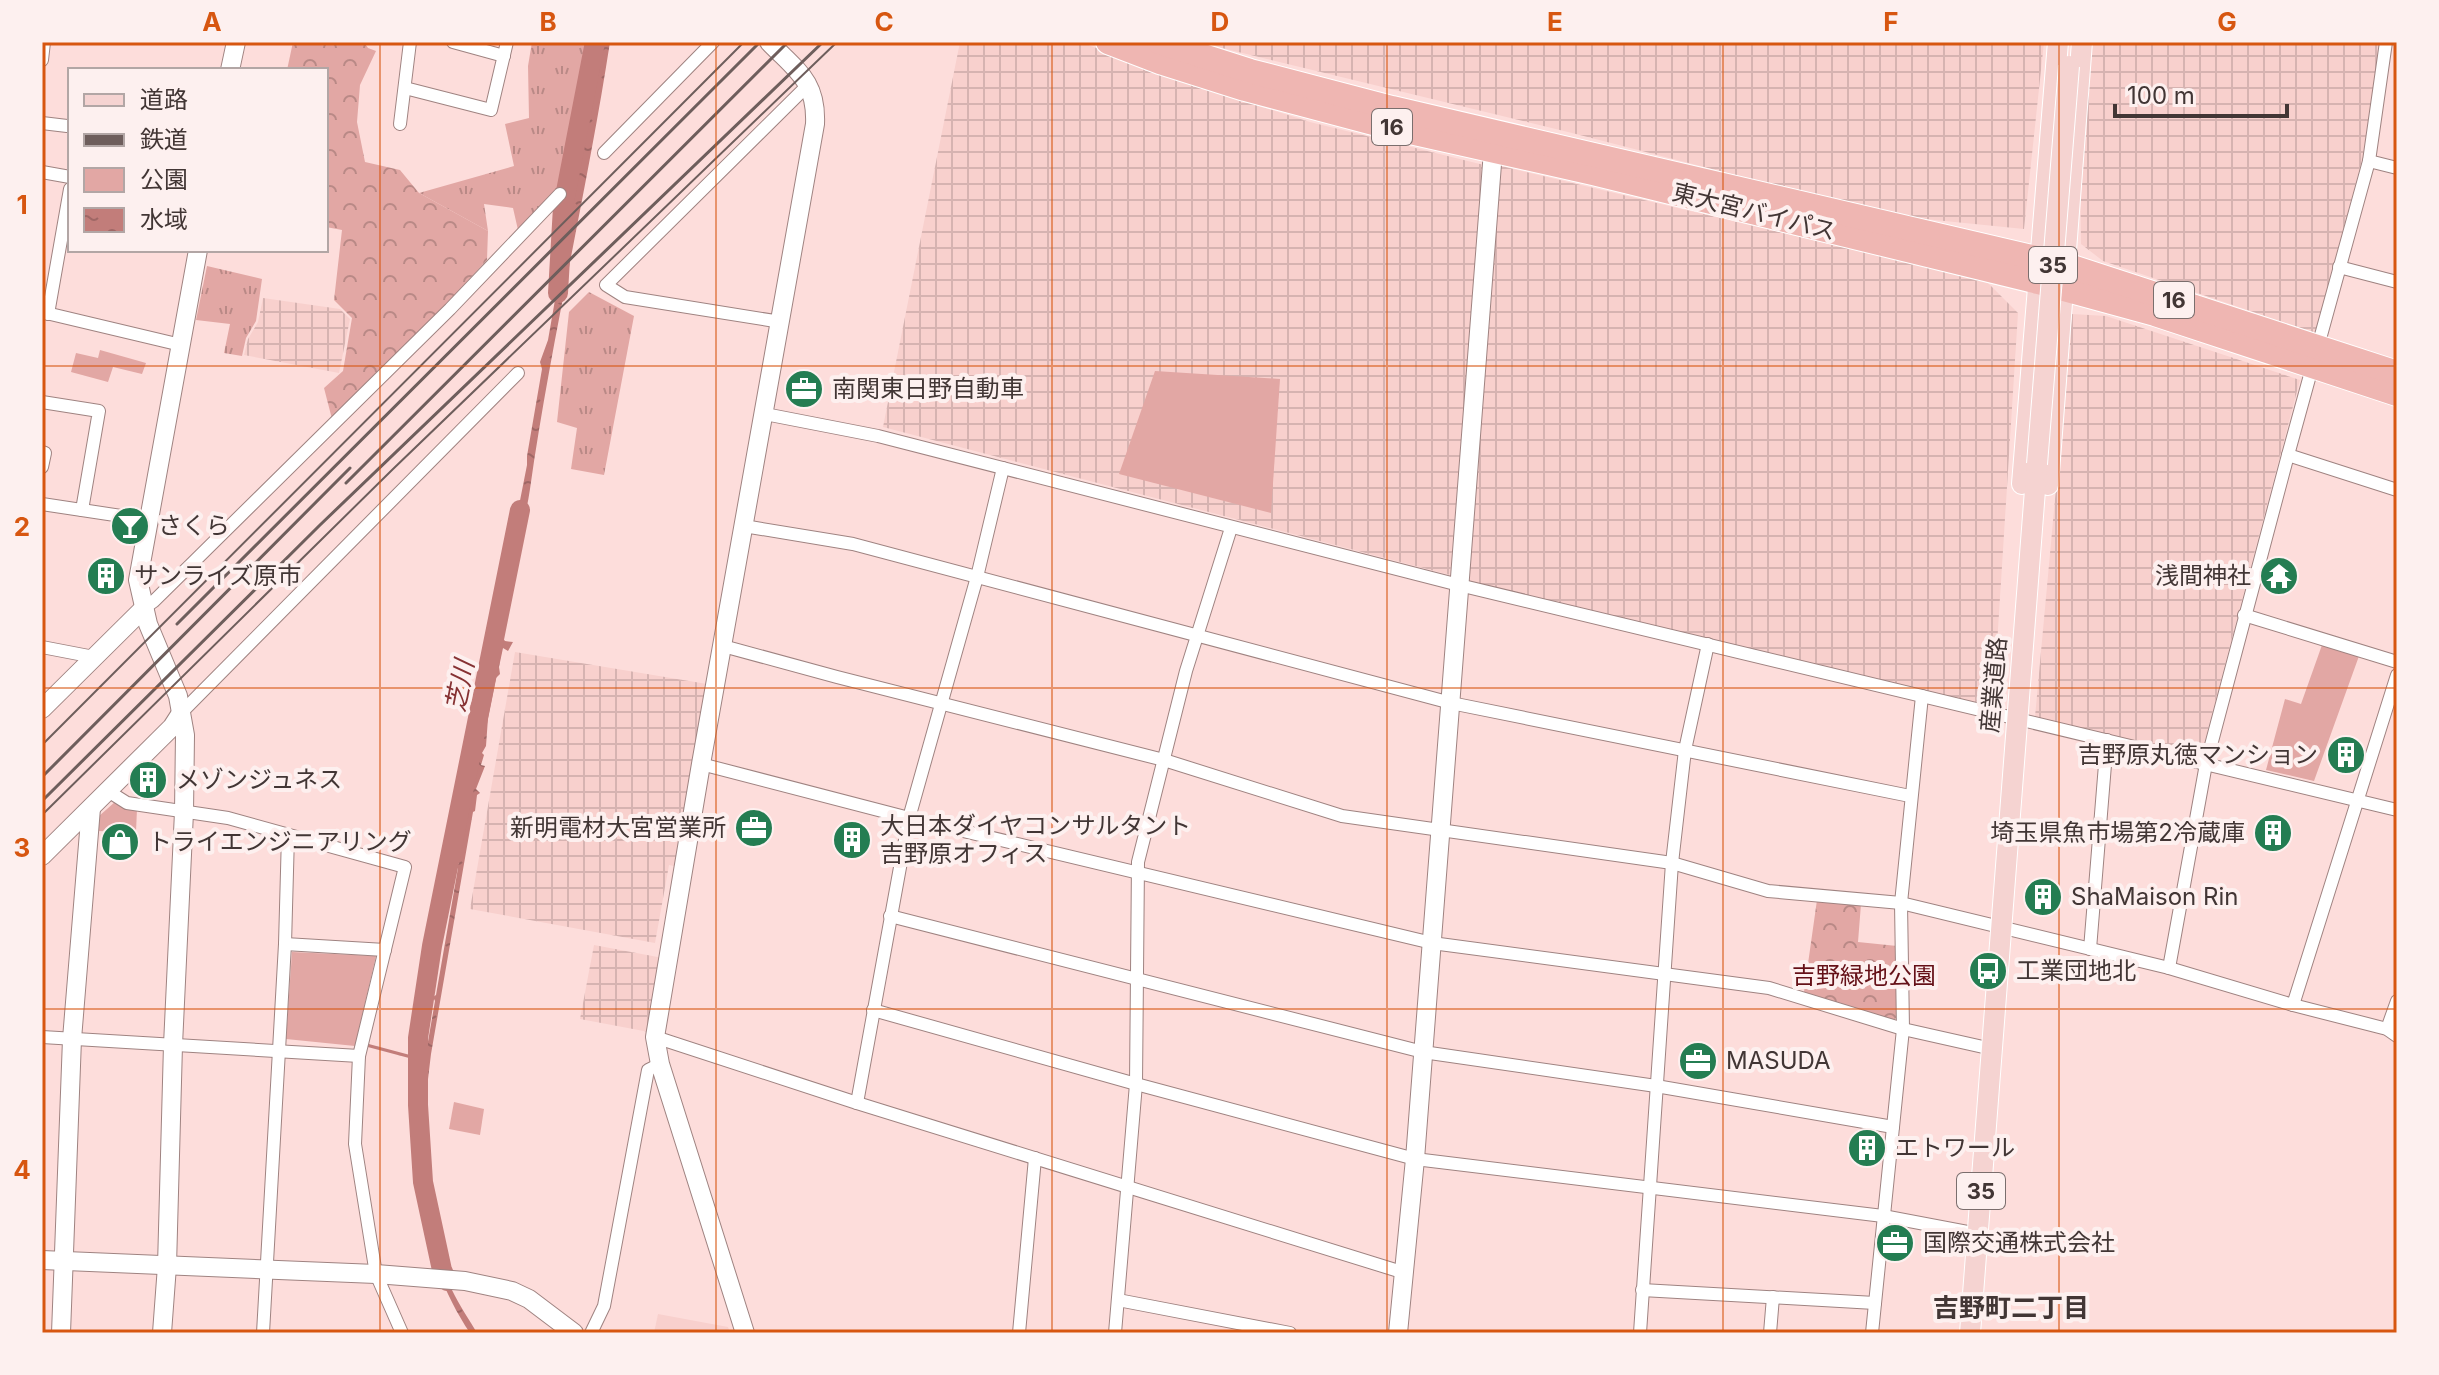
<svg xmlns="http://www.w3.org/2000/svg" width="2439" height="1375" font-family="Inter,'Noto Sans JP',sans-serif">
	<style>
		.built { fill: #f8d0cd }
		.industrial { fill: url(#industrial-grid) }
		.grass { fill: url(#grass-tufts) }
		.forest { fill: url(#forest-crowns) }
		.green { fill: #e2a7a4 }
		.water { fill: url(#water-ripples) }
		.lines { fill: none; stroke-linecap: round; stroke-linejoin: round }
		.river { stroke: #c27d7a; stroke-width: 20 }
		.street-casing { stroke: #9f8381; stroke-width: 14 }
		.secondary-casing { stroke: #9f8381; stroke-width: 20 }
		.primary-casing { stroke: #fff; stroke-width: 22 }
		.highway-casing { stroke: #fff; stroke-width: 26 }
		.street { stroke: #fff; stroke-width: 12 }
		.secondary { stroke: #fff; stroke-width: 18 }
		.primary { stroke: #f5d3d1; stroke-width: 20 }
		.highway { stroke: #efb6b2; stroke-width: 24 }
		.tram { stroke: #6e5e5c; stroke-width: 2 }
		.rail { stroke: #6e5e5c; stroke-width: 3 }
		.primary-bridge-casing { stroke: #fff; stroke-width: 22; stroke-linecap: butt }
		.primary-bridge { stroke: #f5d3d1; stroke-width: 20 }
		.grid { fill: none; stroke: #d75610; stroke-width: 2; stroke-opacity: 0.55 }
		.labels { text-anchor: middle; stroke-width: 8; stroke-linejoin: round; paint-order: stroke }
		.shield { fill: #fdf0ef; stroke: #7a6e6d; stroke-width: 2 }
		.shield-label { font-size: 22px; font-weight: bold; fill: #423635 }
		.street-label { font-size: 24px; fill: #423635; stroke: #fdf0ef }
		.poi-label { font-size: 24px; fill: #423635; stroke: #fdf0ef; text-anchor: start }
		.park-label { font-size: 24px; fill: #641017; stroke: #fdf0ef }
		.water-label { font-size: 26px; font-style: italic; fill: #863233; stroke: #fdf0ef }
		.neighbourhood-label { font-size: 26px; font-weight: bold; fill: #423635; stroke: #fdf0ef }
		.neatline { fill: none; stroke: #d75610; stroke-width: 3 }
		.grid-label { font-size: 26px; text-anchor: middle; font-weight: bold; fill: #d75610 }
	</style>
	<defs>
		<pattern id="industrial-grid" width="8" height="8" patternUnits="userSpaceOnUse" patternTransform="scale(2)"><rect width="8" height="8" fill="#f8d0cd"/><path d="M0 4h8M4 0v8" fill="none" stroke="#d6b3b1"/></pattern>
		<pattern id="grass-tufts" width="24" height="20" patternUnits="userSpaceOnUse" patternTransform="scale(2)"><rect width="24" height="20" fill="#e2a7a4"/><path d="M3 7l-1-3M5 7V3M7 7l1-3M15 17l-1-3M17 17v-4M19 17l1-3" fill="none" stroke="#b98986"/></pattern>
		<pattern id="forest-crowns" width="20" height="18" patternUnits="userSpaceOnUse" patternTransform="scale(2)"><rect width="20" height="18" fill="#e2a7a4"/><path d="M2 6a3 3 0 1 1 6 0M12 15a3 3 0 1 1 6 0" fill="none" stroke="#b98986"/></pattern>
		<pattern id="water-ripples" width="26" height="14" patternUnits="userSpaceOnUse" patternTransform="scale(2)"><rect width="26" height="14" fill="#c27d7a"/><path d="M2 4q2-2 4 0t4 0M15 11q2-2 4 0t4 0" fill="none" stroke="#9f6765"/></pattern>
	</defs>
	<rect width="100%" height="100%" fill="#fddddb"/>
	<path class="built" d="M658,1314L728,1327L730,1333H654Z"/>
	<g class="industrial">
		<path d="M960,42H1080L1225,95L1310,122L1484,165L1450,575L883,427Z"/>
		<path d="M1206,42H2044L2024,229L1895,216L1572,133L1222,48Z"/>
		<path d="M2090,42H2381L2362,160L2315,333L2103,261L2081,244L2080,160Z"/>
		<path d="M1497,165L1986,281L2018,313L1993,708L1465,580Z"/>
		<path d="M263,298L340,309L350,319L339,373L244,355L248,339L258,322Z"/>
		<path d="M2072,314L2106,316L2300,380L2200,759L2035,717Z"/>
		<path d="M515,652L707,684L678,867L669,865L655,943L470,909Z"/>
		<path d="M594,945L663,958L649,1032L580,1019Z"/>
	</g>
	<g class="grass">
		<path d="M532,42H588L558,203L518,230L513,208L484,204L488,231L419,193L514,166L505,124L529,118L528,66Z"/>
		<path d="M207,266L262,279L256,321L246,338L242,356L224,353L230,324L196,320Z"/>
		<path d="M589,292L634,316L604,475L571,469L577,428L557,422L569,312Z"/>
	</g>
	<g class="forest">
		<path d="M293,42H364L368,48L376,51L360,85L357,122L365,162L400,170L419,193L488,231L487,260L428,324L332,419L324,388L343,371L352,318L334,300L342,230L326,227V70H287Z"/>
		<path d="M1817,900L1861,904L1858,942L1897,946L1899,1015L1894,1020L1804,992Z"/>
	</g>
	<g class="green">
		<path d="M100,350L146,363L142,374L113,367L108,382L71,372L76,353L98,358Z"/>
		<path d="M1155,371L1280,379L1271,513L1119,474Z"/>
		<path d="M2322,645L2359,656L2314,781L2266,770L2285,699L2301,704Z"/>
		<path d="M116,801L137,809L136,832L97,831L98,817Z"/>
		<path d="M292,952L376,956L355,1046L286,1039Z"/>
		<path d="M454,1102L484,1109L480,1135L449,1129Z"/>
	</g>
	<path class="water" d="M596,42H610C587,192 551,340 530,489C527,510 521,532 516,554C510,581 506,610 502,637L505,641L513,642L508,651L503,648L499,667L500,674L496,678L488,718L486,746L482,753L484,755L481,765L485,766L476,789L480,793L477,795L475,811L473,812L431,1054L426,1096H423C419,1163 423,1228 452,1290C459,1305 469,1319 477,1333H470C419,1257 403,1154 424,1062L364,1046L365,1043L425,1059L435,1001L433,997L436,995L458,868L448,865L452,858L459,864L458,852L464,828L468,783L471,782L492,677L495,640L499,630L516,539L513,536L527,465V456L542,369L540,362L548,340L578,168Z"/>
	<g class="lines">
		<g class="river">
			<path d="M558,293L563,207L595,42"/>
			<path d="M447,1281L442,1270L423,1182L418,1105V1038L432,946L520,510"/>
		</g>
		<g class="street-casing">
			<g id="street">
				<path d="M453,42L504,56"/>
				<path d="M42,60L44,42"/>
				<path d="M405,88L491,110L507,42"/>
				<path d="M42,123L67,126"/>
				<path d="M400,124L410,42"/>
				<path d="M604,153L713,42"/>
				<path d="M2369,161L2397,168"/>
				<path d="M42,172L70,177"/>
				<path d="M2339,267L2397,282"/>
				<path d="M42,312L181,345"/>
				<path d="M48,314L70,189"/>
				<path d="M781,322L625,297L606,285L809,84"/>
				<path d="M42,402L99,411L82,510"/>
				<path d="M765,414L878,436L1459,585L2397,810"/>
				<path d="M42,452L45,453L42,467"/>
				<path d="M2288,455L2397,490"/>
				<path d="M42,504L148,520"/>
				<path d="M744,526L853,544L1451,703L1910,796"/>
				<path d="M144,608L154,601L450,309L560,194"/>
				<path d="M2244,615L2397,662"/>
				<path d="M723,646L837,677L1164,760L1342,816L1672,863L1768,891L1901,903L2169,968L2293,1005L2387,1029L2397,1036"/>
				<path d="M42,647L94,657"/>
				<path d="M181,713L518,373"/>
				<path d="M701,764L909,818L1432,943L1769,988L1903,1029L1992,1049"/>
				<path d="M108,791L127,803L228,818L405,867L359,1056L355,1144L376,1274L402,1333"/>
				<path d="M890,916L1423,1052L1656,1086L1893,1127"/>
				<path d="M285,944L385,950"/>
				<path d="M2090,949L2107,740"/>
				<path d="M2169,968L2206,764L2288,455L2369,161L2386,42"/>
				<path d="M2293,1005L2397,675"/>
				<path d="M873,1010L1136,1084L1415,1159L1883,1216L1978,1234"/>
				<path d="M2387,1029L2397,1001"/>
				<path d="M42,1037L359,1056"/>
				<path d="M655,1037L857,1103L1405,1273"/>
				<path d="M857,1103L909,818L977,577L1003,468"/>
				<path d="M1642,1290L1875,1303"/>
				<path d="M1118,1300L1290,1333"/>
				<path d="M263,1333L285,944L288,835"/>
				<path d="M591,1333L604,1306L648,1070L660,1064"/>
				<path d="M1019,1333L1035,1158"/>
				<path d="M1115,1333L1136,1084L1138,862L1186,671L1231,528"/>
				<path d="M1640,1333L1672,863L1685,750L1708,644"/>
				<path d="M1770,1333L1773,1297"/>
				<path d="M1872,1333L1903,1029L1901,903L1922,696"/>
			</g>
		</g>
		<g class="secondary-casing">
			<g id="secondary">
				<path d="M230,70L236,42"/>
				<path d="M42,709L144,608"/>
				<path d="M42,856L172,727L181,713"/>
				<path d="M42,1260L376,1274L465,1281L512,1291L529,1299L574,1333"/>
				<path d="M61,1333L72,1039L91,808"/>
				<path d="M162,1333L167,1266L173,1045L184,812L185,735L178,696L148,624L138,580L198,250"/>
				<path d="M745,1333L660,1064L655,1037L701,764L815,124C817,81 796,70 769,42"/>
				<path d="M1398,1333L1415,1159L1494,138"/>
			</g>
		</g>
		<g class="primary-casing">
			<g id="primary">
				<path d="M2022,484L2058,42"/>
				<path d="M2048,485L2082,42"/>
				<path d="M1970,1333L2037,464"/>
			</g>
		</g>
		<g class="highway-casing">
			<g id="highway">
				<path d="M1108,42L1160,62L1245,89L1388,127L1593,173L2038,282L2155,314L2397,394"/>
				<path d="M1159,42L1250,71L1392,108L2066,265L2397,373"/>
			</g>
		</g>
		<use href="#street" class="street"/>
		<use href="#secondary" class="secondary"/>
		<use href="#primary" class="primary"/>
		<use href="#highway" class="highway"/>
		<g class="tram">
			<path d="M42,745L744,42"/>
			<path d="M42,815L392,470L837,42"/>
		</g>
		<g class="rail">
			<path d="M346,483L788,42"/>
			<path d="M177,624L760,42"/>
			<path d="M42,777L350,468"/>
			<path d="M42,801L320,525L823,42"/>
		</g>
		<g class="primary-bridge-casing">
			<path id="primary-bridge" d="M2037,464L2069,66"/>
		</g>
		<use href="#primary-bridge" class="primary-bridge"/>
	</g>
	<path class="grid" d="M380,42V1333M716,42V1333M1052,42V1333M1387,42V1333M1723,42V1333M2059,42V1333M42,366H2397M42,688H2397M42,1009H2397"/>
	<defs>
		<g id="office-disc" transform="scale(2)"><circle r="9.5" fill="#247d52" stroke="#fdf0ef"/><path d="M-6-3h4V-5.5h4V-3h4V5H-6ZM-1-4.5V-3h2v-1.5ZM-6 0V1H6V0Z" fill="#fff"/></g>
		<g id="bar-disc" transform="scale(2)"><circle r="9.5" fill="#247d52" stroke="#fdf0ef"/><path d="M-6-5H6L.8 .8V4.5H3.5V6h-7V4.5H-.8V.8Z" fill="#fff"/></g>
		<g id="building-disc" transform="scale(2)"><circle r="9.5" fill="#247d52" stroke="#fdf0ef"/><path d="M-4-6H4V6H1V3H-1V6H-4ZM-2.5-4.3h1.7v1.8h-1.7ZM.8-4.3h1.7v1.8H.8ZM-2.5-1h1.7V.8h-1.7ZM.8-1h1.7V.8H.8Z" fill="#fff"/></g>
		<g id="temple-disc" transform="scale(2)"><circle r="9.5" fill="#247d52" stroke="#fdf0ef"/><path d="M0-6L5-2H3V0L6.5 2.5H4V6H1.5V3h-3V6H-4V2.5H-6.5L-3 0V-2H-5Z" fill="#fff"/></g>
		<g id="shop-disc" transform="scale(2)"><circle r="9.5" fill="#247d52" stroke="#fdf0ef"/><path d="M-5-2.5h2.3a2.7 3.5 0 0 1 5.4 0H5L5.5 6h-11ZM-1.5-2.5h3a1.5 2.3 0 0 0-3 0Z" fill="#fff"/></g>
		<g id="bus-disc" transform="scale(2)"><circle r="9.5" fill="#247d52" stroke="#fdf0ef"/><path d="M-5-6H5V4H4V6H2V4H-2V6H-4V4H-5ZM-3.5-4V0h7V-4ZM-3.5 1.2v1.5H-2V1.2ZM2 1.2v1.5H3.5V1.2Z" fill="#fff"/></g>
	</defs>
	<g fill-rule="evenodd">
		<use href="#office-disc" x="804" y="389"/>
		<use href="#bar-disc" x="130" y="526"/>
		<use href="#building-disc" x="106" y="576"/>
		<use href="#temple-disc" x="2279" y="576"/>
		<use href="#building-disc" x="2346" y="755"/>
		<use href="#building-disc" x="148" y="780"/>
		<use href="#office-disc" x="754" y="828"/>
		<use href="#building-disc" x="2273" y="833"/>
		<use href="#building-disc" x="852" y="840"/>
		<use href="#shop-disc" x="120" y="842"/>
		<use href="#building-disc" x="2043" y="897"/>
		<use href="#bus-disc" x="1988" y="971"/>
		<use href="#office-disc" x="1698" y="1061"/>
		<use href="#building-disc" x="1867" y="1148"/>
		<use href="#office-disc" x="1895" y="1243"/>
	</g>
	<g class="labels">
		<g class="shield">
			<rect x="1372" y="109" width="40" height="36" rx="6"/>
			<rect x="2029" y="247" width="48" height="36" rx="6"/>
			<rect x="2154" y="282" width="40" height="36" rx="6"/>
			<rect x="1957" y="1173" width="48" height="36" rx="6"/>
		</g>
		<g class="shield-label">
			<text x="1392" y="135">16</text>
			<text x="2053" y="273">35</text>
			<text x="2174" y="308">16</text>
			<text x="1981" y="1199">35</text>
		</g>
		<g class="street-label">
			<text transform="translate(1754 212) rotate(14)" y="8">東大宮バイパス</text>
			<text transform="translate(1994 685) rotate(-85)" y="8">産業道路</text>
		</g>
		<g class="poi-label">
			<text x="832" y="397">南関東日野自動車</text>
			<text x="158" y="534">さくら</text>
			<text x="134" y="584">サンライズ原市</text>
			<text x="2251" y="584" text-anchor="end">浅間神社</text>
			<text x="2318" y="763" text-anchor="end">吉野原丸徳マンション</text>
			<text x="176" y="788">メゾンジュネス</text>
			<text x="880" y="834">大日本ダイヤコンサルタント<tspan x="880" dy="28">吉野原オフィス</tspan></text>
			<text x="726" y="836" text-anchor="end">新明電材大宮営業所</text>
			<text x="2245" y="841" text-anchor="end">埼玉県魚市場第2冷蔵庫</text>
			<text x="148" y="850">トライエンジニアリング</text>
			<text x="2071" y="905">ShaMaison Rin</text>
			<text x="2016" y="979">工業団地北</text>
			<text x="1726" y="1069">MASUDA</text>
			<text x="1895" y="1156">エトワール</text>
			<text x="1923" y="1251">国際交通株式会社</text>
		</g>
		<g class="park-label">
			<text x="1864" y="984">吉野緑地公園</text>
		</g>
		<g class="water-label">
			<text transform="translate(460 686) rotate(-79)" y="9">芝川</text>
		</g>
		<g class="neighbourhood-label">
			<text x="2011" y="1317">吉野町二丁目</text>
		</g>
	</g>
	<rect width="2439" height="1375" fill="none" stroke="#fdf0ef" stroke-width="88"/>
	<rect x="68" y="68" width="260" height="184" fill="#fdf0ef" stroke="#b2a6a5" stroke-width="2"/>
	<rect x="84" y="94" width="40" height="12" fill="#f5d3d1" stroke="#b2a6a5" stroke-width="2"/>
	<text x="140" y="108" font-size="24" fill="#423635">道路</text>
	<rect x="84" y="134" width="40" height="12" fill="#6e5e5c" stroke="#b2a6a5" stroke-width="2"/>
	<text x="140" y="148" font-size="24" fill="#423635">鉄道</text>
	<rect x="84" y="168" width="40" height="24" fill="#e2a7a4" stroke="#b2a6a5" stroke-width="2"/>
	<text x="140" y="188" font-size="24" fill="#423635">公園</text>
	<rect x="84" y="208" width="40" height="24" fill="url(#water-ripples)" stroke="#b2a6a5" stroke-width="2"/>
	<text x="140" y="228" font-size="24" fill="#423635">水域</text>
	<path d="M2115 104v12h172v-12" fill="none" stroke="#423635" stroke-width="4"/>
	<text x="2127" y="104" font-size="24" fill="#423635" stroke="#fdf0ef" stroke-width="6" paint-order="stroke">100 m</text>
	<rect x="44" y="44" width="2351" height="1287" class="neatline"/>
	<g class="grid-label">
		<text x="212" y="31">A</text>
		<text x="548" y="31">B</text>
		<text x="884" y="31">C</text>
		<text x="1220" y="31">D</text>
		<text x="1555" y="31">E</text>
		<text x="1891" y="31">F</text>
		<text x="2227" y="31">G</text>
		<text x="22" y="214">1</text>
		<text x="22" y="536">2</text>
		<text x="22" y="857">3</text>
		<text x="22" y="1179">4</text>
	</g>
</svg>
